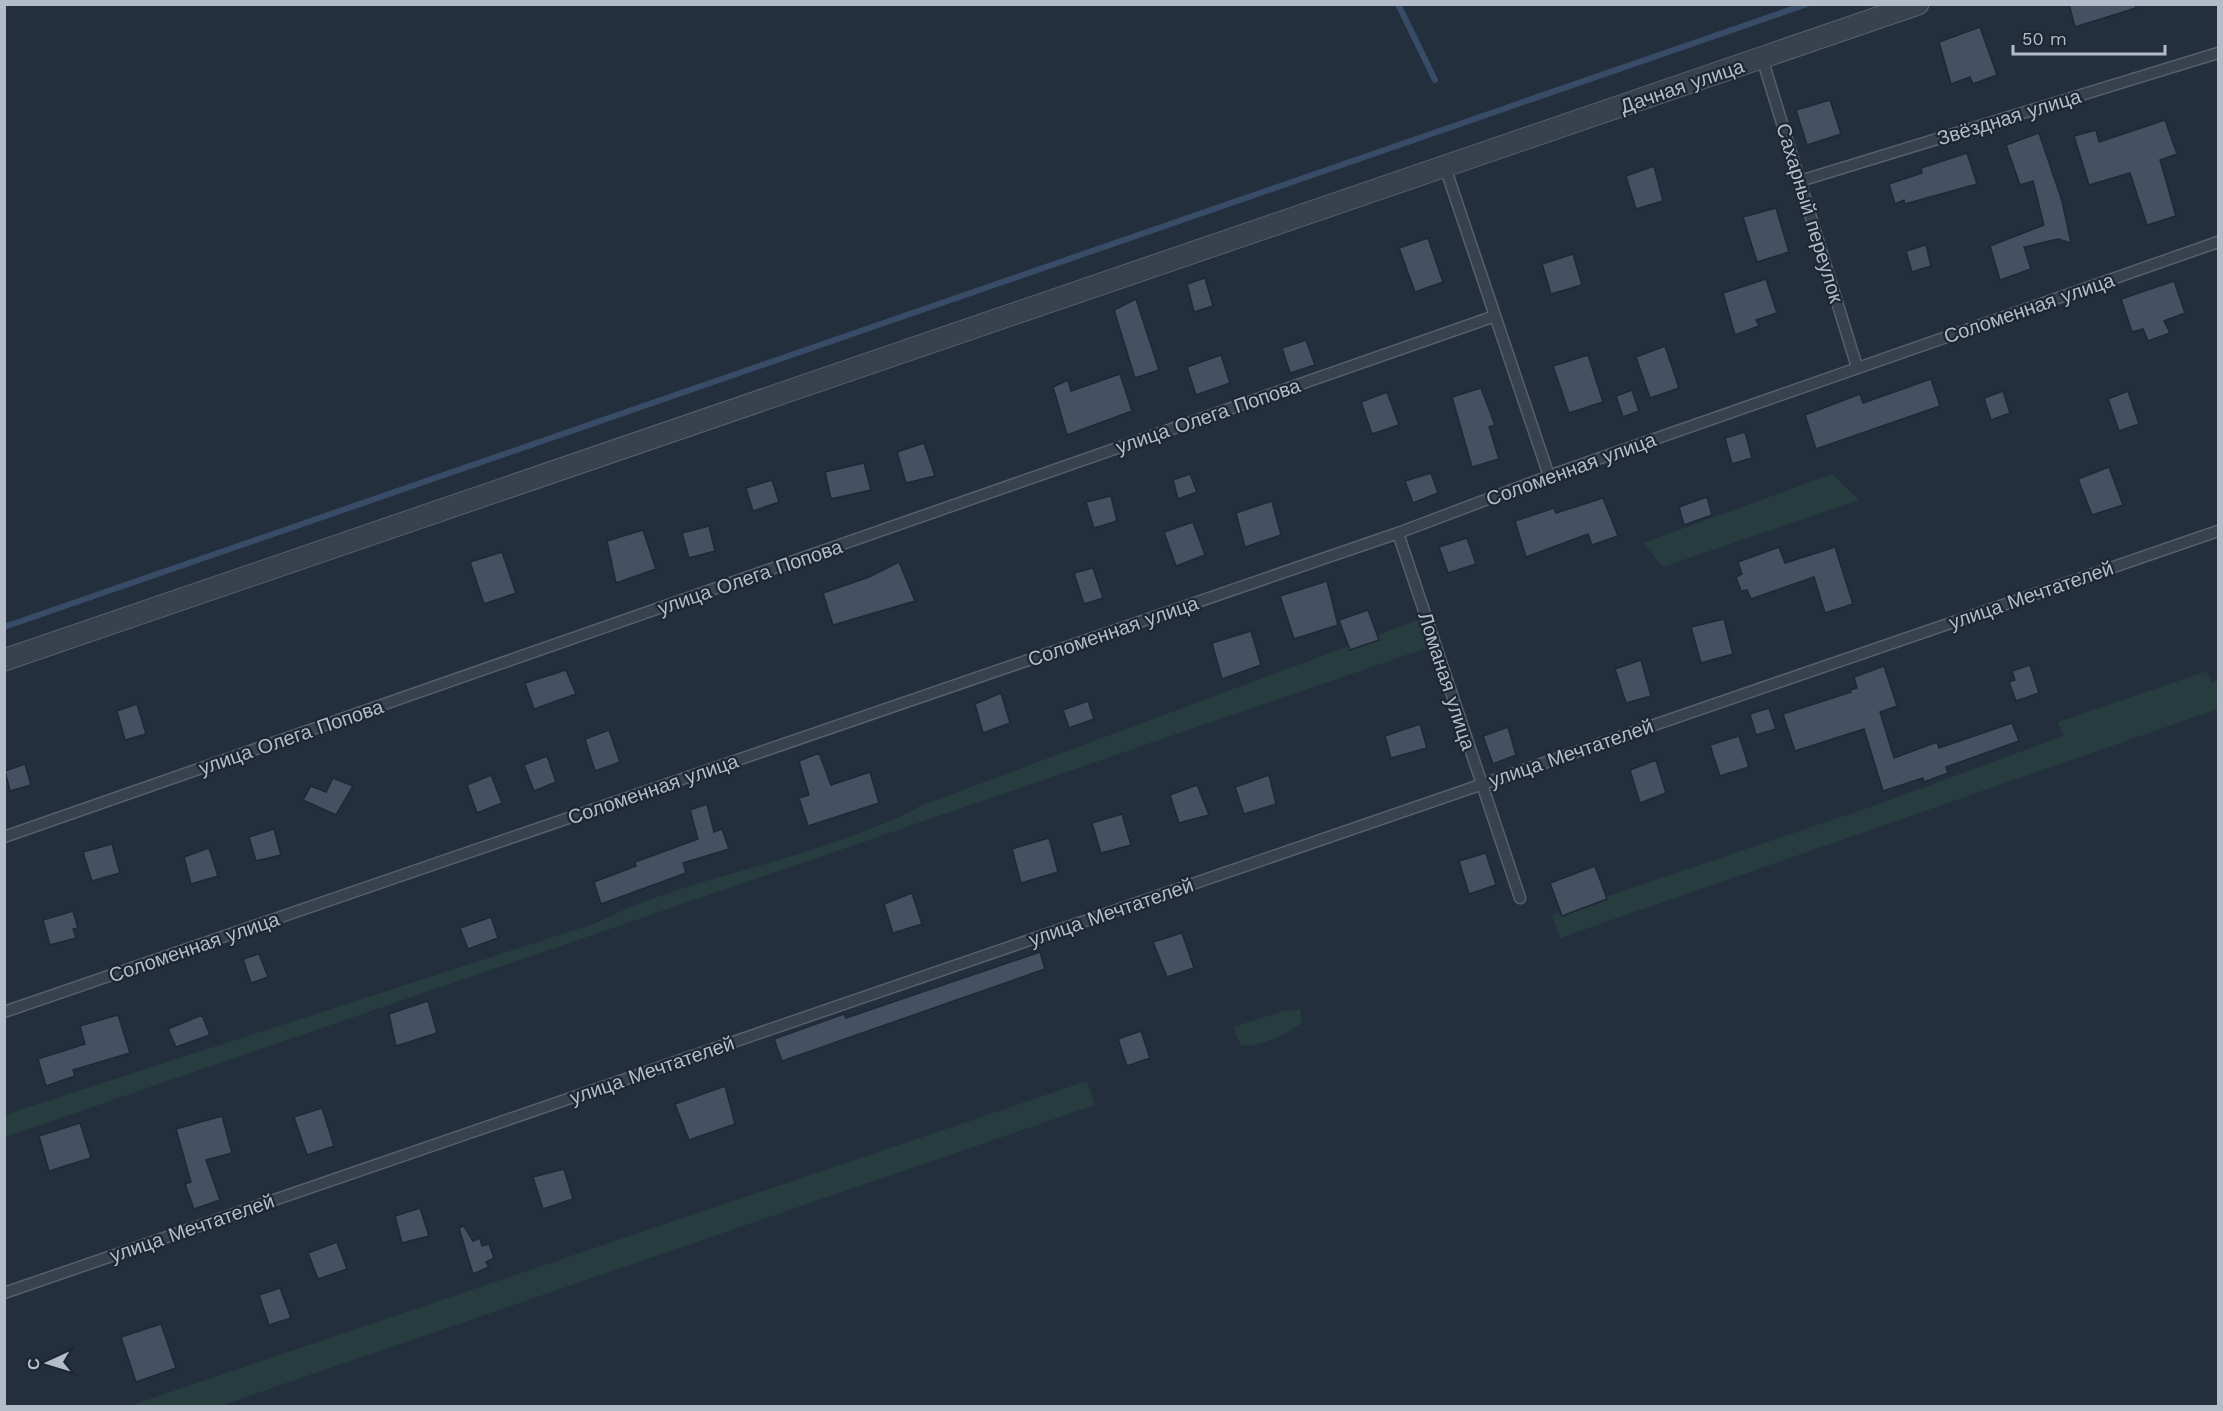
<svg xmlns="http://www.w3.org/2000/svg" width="2223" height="1411" font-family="'Work Sans',sans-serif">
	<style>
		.green { fill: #263c3f }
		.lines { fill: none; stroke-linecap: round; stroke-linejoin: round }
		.stream { stroke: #394c67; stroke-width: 6 }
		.building { fill: #455162; stroke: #1f2835; stroke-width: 1.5 }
		.lane-casing { stroke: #565f6c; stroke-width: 13 }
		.street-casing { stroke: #565f6c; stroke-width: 23 }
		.lane { stroke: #38414e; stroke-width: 10 }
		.street { stroke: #38414e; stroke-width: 21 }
		.labels { text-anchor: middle; stroke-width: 4.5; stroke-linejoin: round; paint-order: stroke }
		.street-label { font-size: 20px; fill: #b4bcc9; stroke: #1d2633 }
	</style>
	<rect width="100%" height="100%" fill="#242f3e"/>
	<g class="green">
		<path d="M1832,474L1859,500L1663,567L1643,543Z"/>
		<path d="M1418,620L1427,648L5,1137L4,1115L596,923C675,883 766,868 849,837C873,827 898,820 920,806Z"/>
		<path d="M2207,671L2211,683L2218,680V709L1560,938L1552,915L1879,804L2063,736L2058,722Z"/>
		<path d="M1300,1009L1302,1023C1287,1033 1258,1050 1240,1044L1233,1027L1284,1011Z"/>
		<path d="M1087,1081L1095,1105L220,1406H129Z"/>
	</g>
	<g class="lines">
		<g class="stream">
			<path d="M1398,4L1435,80"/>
			<path d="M4,627L1807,4"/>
		</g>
	</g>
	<g class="building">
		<path d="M2069,4H2135L2136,8L2075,27Z"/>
		<path d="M1980,27L1997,75L1973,84L1970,77L1951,84L1939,42Z"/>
		<path d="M1830,100L1841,134L1807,145L1796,110Z"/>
		<path d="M2165,120L2177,154L2160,160L2176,216L2147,225L2130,173L2089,185L2074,136L2096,130L2099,142Z"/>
		<path d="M2039,133L2062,201L2071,243L2058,239L2024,247L2031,269L2000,280L1990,246L2044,225L2033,181L2020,185L2006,145Z"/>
		<path d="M1967,153L1977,184L1905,204L1904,200L1895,204L1889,184L1922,173L1921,168Z"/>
		<path d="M1654,166L1663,201L1636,209L1626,176Z"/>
		<path d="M1776,208L1789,252L1757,262L1743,217Z"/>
		<path d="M1428,238L1443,282L1415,292L1399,248Z"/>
		<path d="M1926,245L1931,266L1912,272L1906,251Z"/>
		<path d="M1573,254L1582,285L1551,294L1542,264Z"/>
		<path d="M1205,278L1213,306L1194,312L1187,284Z"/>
		<path d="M1766,279L1777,313L1756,320L1759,326L1735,335L1723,293Z"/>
		<path d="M2174,281L2185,313L2164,321L2170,333L2148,341L2143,329L2132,332L2121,299Z"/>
		<path d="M1136,299L1159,370L1135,378L1114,310Z"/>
		<path d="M1306,340L1315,365L1290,373L1282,348Z"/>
		<path d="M1665,346L1679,388L1650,398L1636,357Z"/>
		<path d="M1221,355L1230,383L1196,395L1187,367Z"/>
		<path d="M1588,355L1603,402L1569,413L1553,366Z"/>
		<path d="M1120,374L1132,411L1067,435L1053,387L1068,380L1071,391Z"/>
		<path d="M1931,379L1940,406L1816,449L1805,415L1860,394L1863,403Z"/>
		<path d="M1481,388L1495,425L1489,427L1499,459L1472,467L1452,397Z"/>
		<path d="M1632,390L1639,411L1623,417L1616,396Z"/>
		<path d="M2003,391L2010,413L1991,420L1984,398Z"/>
		<path d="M2128,391L2139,424L2119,431L2108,399Z"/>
		<path d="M1387,392L1399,425L1372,434L1361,402Z"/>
		<path d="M1745,432L1752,458L1732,464L1725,438Z"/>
		<path d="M924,443L935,476L906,483L897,452Z"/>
		<path d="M864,463L871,490L831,499L825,472Z"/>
		<path d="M2109,467L2123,505L2092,515L2078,479Z"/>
		<path d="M1431,473L1438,493L1413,503L1405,481Z"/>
		<path d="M1190,474L1197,492L1178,499L1173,480Z"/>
		<path d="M772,480L779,502L753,511L746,488Z"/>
		<path d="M1111,496L1117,521L1094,528L1086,502Z"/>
		<path d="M1707,497L1712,515L1684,525L1679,507Z"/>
		<path d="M1603,498L1618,536L1592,545L1588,534L1526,557L1515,521L1554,508L1556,513Z"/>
		<path d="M1272,501L1281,535L1245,547L1236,513Z"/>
		<path d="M1193,522L1205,555L1176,566L1164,532Z"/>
		<path d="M709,526L715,551L689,558L682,533Z"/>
		<path d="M643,530L656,569L616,583L607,541Z"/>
		<path d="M1467,538L1476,564L1448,573L1439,547Z"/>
		<path d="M1779,547L1785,563L1835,547L1853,604L1825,613L1814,577L1751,599L1747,590L1741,591L1736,577L1742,574L1738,562Z"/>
		<path d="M502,552L516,593L484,604L470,562Z"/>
		<path d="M899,562L915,601L833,625L823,593L869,577Z"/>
		<path d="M1093,568L1103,598L1084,604L1074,573Z"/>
		<path d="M1327,581L1338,625L1294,639L1280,596Z"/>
		<path d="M1368,610L1379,640L1350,650L1339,620Z"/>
		<path d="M1724,619L1733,654L1701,663L1691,627Z"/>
		<path d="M1251,631L1261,665L1222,679L1212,643Z"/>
		<path d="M1641,660L1651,696L1626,703L1615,669Z"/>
		<path d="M2030,665L2039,693L2016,701L2009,682L2015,680L2012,671Z"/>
		<path d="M1884,666L1897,706L1880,712L1894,758L1937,742L1939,748L2012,723L2019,741L1946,767L1948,773L1924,782L1923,778L1883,791L1864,729L1795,751L1783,714L1851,692L1850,690L1857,688L1854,677Z"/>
		<path d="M566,670L576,694L534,709L525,683Z"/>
		<path d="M1001,693L1010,723L983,733L975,704Z"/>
		<path d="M1088,701L1094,719L1069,728L1063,710Z"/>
		<path d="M137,704L146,734L125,740L117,711Z"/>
		<path d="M1769,708L1776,729L1756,735L1750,714Z"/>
		<path d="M1420,724L1427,748L1391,758L1385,736Z"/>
		<path d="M1508,727L1516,755L1493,764L1483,736Z"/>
		<path d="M609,730L620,762L595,771L585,739Z"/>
		<path d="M1739,736L1749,767L1720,776L1710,745Z"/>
		<path d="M819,753L831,785L870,772L879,803L808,826L799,798L809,795L799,761Z"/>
		<path d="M547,756L556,782L534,791L524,765Z"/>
		<path d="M1656,760L1666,793L1640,803L1630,770Z"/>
		<path d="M25,764L31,785L10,791L5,771Z"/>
		<path d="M491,775L502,803L477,813L467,785Z"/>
		<path d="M1269,775L1276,804L1244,814L1235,787Z"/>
		<path d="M333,778L353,786L336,815L303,800L311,786L326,792Z"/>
		<path d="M1197,785L1209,815L1179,823L1170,795Z"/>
		<path d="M707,804L714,832L722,829L729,849L683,863L686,873L601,904L594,882L636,866L635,862L698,839L690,810Z"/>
		<path d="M1122,814L1131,845L1101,853L1092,823Z"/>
		<path d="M274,829L281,855L256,861L249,837Z"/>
		<path d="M1049,838L1058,872L1021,883L1012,849Z"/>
		<path d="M112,844L120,873L92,881L83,852Z"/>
		<path d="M209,848L218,876L191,884L184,857Z"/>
		<path d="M1486,853L1496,885L1469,894L1459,861Z"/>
		<path d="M1595,866L1607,899L1562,916L1550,883Z"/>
		<path d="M912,893L922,924L893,933L884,904Z"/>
		<path d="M73,911L78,928L73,929L76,938L50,945L43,920Z"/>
		<path d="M491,917L498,938L468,949L460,928Z"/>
		<path d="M1182,933L1194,968L1167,977L1153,942Z"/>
		<path d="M1040,952L1045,969L782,1061L774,1039L844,1014L846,1018Z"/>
		<path d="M259,954L268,977L251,983L243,959Z"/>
		<path d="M428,1001L437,1033L396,1046L389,1014Z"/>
		<path d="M118,1015L130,1053L73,1070L75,1076L46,1086L38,1059L85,1044L80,1026Z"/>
		<path d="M202,1015L210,1035L176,1047L168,1029Z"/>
		<path d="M1141,1031L1150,1058L1127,1066L1118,1039Z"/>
		<path d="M725,1086L735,1124L689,1140L675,1104Z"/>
		<path d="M322,1108L334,1146L307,1155L294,1117Z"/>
		<path d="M222,1116L232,1153L206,1160L220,1200L194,1209L185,1184L191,1182L176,1129Z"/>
		<path d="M80,1123L91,1158L49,1171L39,1136Z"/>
		<path d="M564,1169L573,1199L543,1209L533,1177Z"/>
		<path d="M420,1208L429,1236L402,1243L395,1216Z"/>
		<path d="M464,1226L473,1241L480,1238L482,1246L489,1244L494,1258L486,1262L489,1267L473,1274L459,1228Z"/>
		<path d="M337,1242L347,1269L318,1279L308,1253Z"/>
		<path d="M280,1288L291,1318L269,1325L259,1295Z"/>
		<path d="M161,1324L176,1368L136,1382L121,1337Z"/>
	</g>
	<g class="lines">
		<g class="lane-casing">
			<g id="lane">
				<path d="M1762,58L1857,367"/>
				<path d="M1445,167L1549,476"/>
				<path d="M1800,181L2218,53"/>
				<path d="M1398,533L1520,898"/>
				<path d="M4,837L1495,316"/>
				<path d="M4,1012L1398,533L1549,476L2218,242"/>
				<path d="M4,1293L2218,531"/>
			</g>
		</g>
		<g class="street-casing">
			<path id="street" d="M4,660L1918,4"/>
		</g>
		<use href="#lane" class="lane"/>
		<use href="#street" class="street"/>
	</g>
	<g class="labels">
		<g class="street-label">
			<text transform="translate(1682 86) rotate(-19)" y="7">Дачная улица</text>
			<text transform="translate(2009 117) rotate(-17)" y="7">Звёздная улица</text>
			<text transform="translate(1810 213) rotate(73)" y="7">Сахарный переулок</text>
			<text transform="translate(2029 308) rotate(-19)" y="7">Соломенная улица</text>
			<text transform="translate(1208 416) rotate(-19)" y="7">улица Олега Попова</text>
			<text transform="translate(1571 469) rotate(-20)" y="7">Соломенная улица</text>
			<text transform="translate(750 577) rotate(-19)" y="7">улица Олега Попова</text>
			<text transform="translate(2031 595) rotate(-19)" y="7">улица Мечтателей</text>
			<text transform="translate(1113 631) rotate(-19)" y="7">Соломенная улица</text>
			<text transform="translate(1447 681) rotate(72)" y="7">Ломаная улица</text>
			<text transform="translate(291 737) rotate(-19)" y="7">улица Олега Попова</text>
			<text transform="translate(1571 753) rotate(-19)" y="7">улица Мечтателей</text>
			<text transform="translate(653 789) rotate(-19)" y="7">Соломенная улица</text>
			<text transform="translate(1111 912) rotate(-19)" y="7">улица Мечтателей</text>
			<text transform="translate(194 947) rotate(-19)" y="7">Соломенная улица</text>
			<text transform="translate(652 1070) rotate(-19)" y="7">улица Мечтателей</text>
			<text transform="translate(192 1228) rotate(-19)" y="7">улица Мечтателей</text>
		</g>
	</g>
	<rect width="2223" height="1411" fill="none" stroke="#b4bcc9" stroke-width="12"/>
	<g transform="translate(48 1363) rotate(266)" stroke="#1d2633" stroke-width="4.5" paint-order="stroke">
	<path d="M0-4.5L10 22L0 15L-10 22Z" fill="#b4bcc9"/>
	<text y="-9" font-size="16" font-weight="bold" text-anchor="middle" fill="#b4bcc9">С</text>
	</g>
	<path d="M2013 45v9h152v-9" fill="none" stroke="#b4bcc9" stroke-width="3"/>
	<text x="2022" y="45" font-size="18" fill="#b4bcc9" stroke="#1d2633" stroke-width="4.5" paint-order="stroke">50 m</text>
</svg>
